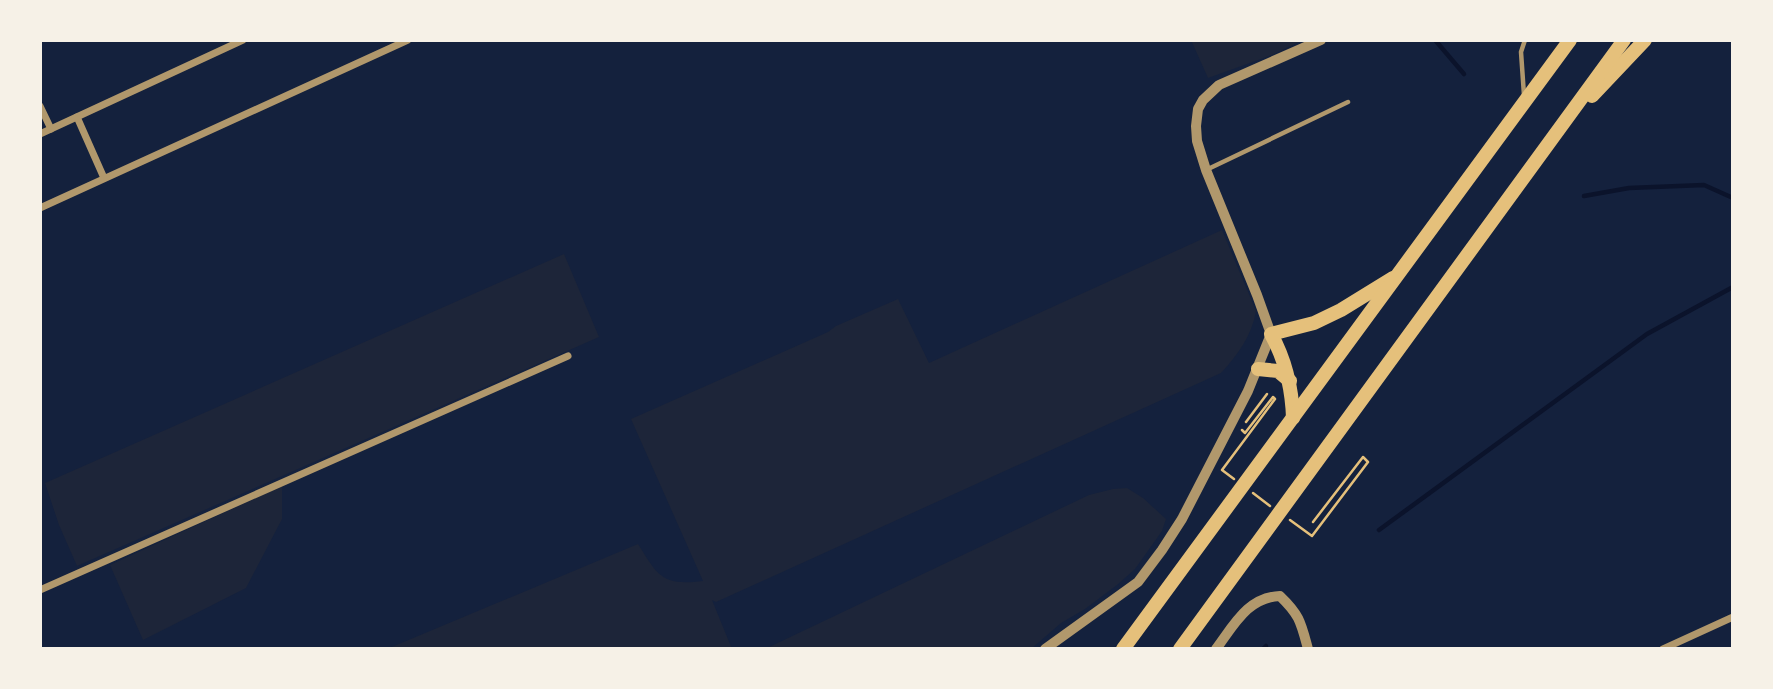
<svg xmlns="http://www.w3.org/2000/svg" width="1773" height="689" font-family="'Open Sans',sans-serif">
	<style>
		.green { fill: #1d2539 }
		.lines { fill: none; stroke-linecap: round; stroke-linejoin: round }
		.stream { stroke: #0b132b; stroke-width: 4.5 }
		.path { stroke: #e5c07b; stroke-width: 2.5 }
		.service { stroke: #b1986c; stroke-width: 4.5 }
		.minor { stroke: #b1986c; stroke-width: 7 }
		.tertiary { stroke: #b1986c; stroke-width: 10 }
		.motorway { stroke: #e5c07b; stroke-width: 14 }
	</style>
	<rect width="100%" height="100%" fill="#14213d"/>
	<g class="green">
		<path d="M1191,40H1303L1272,55L1208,78Z"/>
		<path d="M1222,230L1256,311C1252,335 1238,355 1221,373L716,602L712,600L732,649H387L638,544C658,576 662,586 703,581L631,419L828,332L836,326L898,299L929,363Z"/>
		<path d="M564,254L599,337L77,566L59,525L45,483Z"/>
		<path d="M282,486V519L246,588L143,640L110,565Z"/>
		<path d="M1127,488L1143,498L1166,519L1162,531L1135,569L1117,585L1085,609L1061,623L1031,649H765L1089,495L1113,489Z"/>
	</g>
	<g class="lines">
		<g class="stream">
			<path d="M1435,40L1464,74"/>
			<path d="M1584,196L1629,188L1704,185L1733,198"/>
			<path d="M1379,530L1647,334L1733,287"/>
			<path d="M1263,649L1266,646"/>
		</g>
		<g class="path">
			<path d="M1246,422L1267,394"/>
			<path d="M1234,479L1222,470L1275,399L1273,397L1245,433L1242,430"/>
			<path d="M1253,493L1270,506"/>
			<path d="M1290,520L1312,536L1368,462L1363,457L1313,522"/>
		</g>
		<g class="service">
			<path d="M1524,95L1521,52L1525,40"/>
			<path d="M1206,170L1348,102"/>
		</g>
		<g class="minor">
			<path d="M40,106L51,129"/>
			<path d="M77,117L104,178"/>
			<path d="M40,134L243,40"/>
			<path d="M40,208L408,40"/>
			<path d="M40,590L568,356"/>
			<path d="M1663,649L1733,617"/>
		</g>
		<g class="tertiary">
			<path d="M1045,649L1138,582L1162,550L1182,519L1248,391L1271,334L1257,295L1206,170L1197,141L1196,126L1198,109L1203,100L1219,85L1321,40"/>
			<path d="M1216,649C1234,625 1248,597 1280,596C1300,615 1301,623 1308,649"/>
		</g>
		<g class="motorway">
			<path d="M1592,96L1645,40"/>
			<path d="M1258,369L1278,371L1290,381"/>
			<path d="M1293,418C1292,387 1286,361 1271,334L1314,323L1341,310L1393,278"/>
			<path d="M1123,649L1570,40"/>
			<path d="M1180,649L1624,40"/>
		</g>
	</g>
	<rect width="1773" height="689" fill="none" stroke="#f6f1e7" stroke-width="84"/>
</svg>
